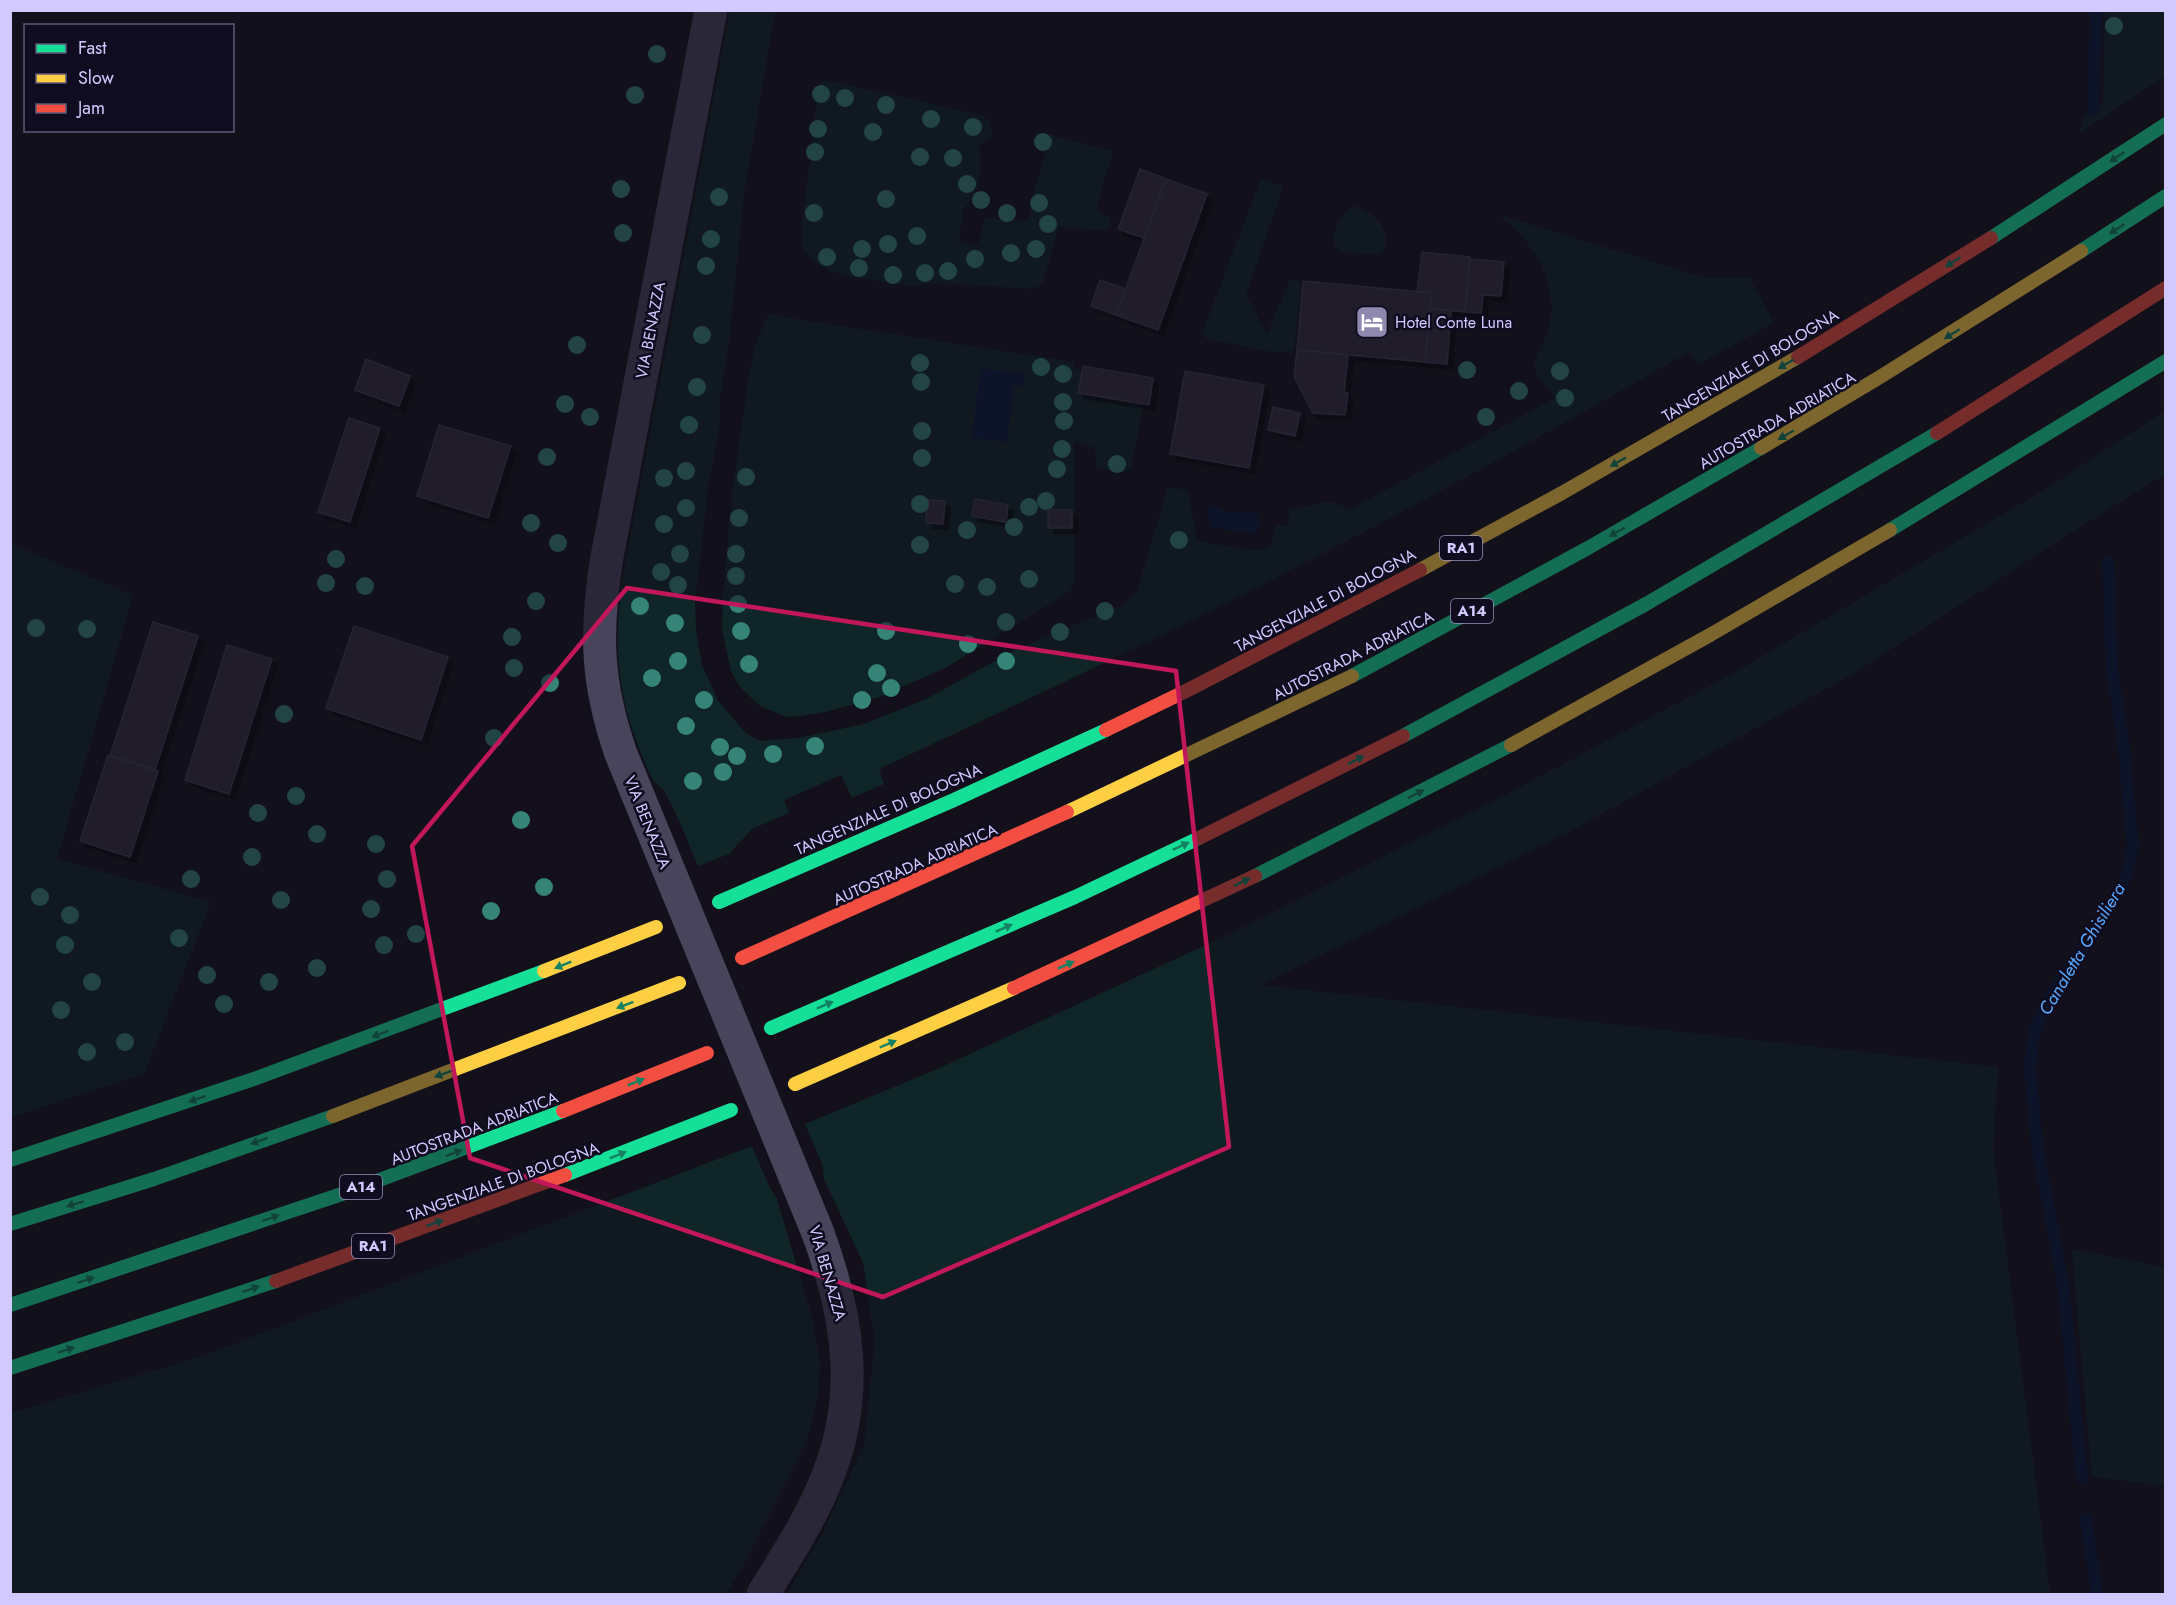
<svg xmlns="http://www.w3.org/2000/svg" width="2176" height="1605" font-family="Jost,sans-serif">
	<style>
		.green { fill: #0f2527 }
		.water { fill: #081739 }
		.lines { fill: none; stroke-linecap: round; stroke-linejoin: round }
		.stream { stroke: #081739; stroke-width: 12 }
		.building { fill: #312c3e; stroke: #3e3950; stroke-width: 1.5; filter: url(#shadow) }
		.street { stroke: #47445c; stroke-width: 33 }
		.fast { stroke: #16e098; stroke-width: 14 }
		.slow { stroke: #ffcf43; stroke-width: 14 }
		.jam { stroke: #f24e42; stroke-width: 14 }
		.tree { fill: #368478 }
		.oneway { fill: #138162 }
		.marked { fill: none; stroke: #c2185b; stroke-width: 4.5; stroke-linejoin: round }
		.labels { text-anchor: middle; stroke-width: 5; stroke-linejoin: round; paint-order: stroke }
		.shield { fill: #100c1f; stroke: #9890bc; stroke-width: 1.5 }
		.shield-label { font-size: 15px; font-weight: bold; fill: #d2c9ff }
		.poi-label { font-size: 16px; fill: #d2c9ff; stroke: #100c1f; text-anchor: start }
		.street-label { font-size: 16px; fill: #d2c9ff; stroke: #100c1f }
		.water-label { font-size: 18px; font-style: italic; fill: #57a9ff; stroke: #100c1f }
	</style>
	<defs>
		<filter id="shadow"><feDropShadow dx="5.5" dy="5.5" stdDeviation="0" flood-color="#0009"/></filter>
	</defs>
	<rect width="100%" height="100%" fill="#13101b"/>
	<g class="green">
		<path d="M730,11H775L744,193L729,341L719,405L721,416L708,488L695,603L696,630L702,665L718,701L747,734L760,741L798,738L864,724L926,699L1019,648L1123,605L1138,589L1168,487L1188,490L1197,541L1258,551L1271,545L1276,525L1287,527L1290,510C1313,506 1328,495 1349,510L1555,398C1550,389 1536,378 1535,367C1534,358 1546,339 1549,328C1560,283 1534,242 1499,215L1706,278H1750L1774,323L1697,365L1689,352C1531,443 1372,530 1210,611C1101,666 989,717 879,769L884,784L852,798L841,775L784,800L789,813L752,829L729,854L698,866C687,841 678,815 664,791C661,786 655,784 652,778C619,708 612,658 622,582Z"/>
		<path d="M2105,11H2165V76L2079,133L2085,114L2103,103Z"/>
		<path d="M827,80L980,115L990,121L993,136L980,144L979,151L981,162L978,187L963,211L959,242L978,246L985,218L1027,221L1033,207L1035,187L1051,135L1113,151L1097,205L1099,212L1109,217L1112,224L1107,231L1059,227L1042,284L1033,289L938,283L910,286L852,277L829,271L816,263L806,252L802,243V225L819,83Z"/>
		<path d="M1260,178L1283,187L1246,294L1267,334L1290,280L1301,281L1294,350L1278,353L1207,339L1202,334L1259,184Z"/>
		<path d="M1353,206C1375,211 1395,233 1381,255L1342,252L1335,246C1331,233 1341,212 1353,206Z"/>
		<path d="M769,313L796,319L1074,362V369L1082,370L1079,393L1144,404L1131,469L1121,472L1096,468L1095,448L1074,441L1075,580L1069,592L947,667L880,697L825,712L801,716L786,717L760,706L739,686L731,671L722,629L723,593L732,494L748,381L755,345Z"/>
		<path d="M2165,411V474L2061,539L1856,672L1571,831L1261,985L1998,1067L1993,1148L2050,1594H787L822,1534L864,1446L875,1341L863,1263L824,1179L822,1164L805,1124L935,1070L1232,933L1494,801L1734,673L2044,490Z"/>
		<path d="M11,544L133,595L57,859L211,902L144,1074L11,1117Z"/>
		<path d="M752,1146L769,1186L777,1199L812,1318L820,1364L817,1402L806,1442L746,1561L726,1594H11V1413L200,1357Z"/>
		<path d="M2072,1249L2165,1267V1486L2092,1477Z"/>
	</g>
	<g class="water">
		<path d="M980,368L1025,374L1023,386L1014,385L1007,442L972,438Z"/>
		<path d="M1207,504L1219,507L1225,511L1257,513L1259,516L1258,532L1254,534L1210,527Z"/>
	</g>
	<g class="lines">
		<g class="stream">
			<path d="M2093,109L2096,10"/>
			<path d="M2082,1478L2063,1284L2037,1145L2030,1068L2034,1033L2047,1002L2113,902L2127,875L2133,845L2123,741L2112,669L2108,562"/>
			<path d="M2086,1519L2097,1594"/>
		</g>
	</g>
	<g class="building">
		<path d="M1140,169L1166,179L1144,238L1118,229Z"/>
		<path d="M1166,179L1207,194L1158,330L1116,315Z"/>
		<path d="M1422,252L1470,257L1465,312L1430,308L1432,293L1417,292Z"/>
		<path d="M1470,259L1504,262L1501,296L1483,295L1481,313L1465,312Z"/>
		<path d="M1100,280L1126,289L1116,315L1091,306Z"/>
		<path d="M1303,281L1432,293L1425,362L1297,350Z"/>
		<path d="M1430,308L1451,311L1447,364L1425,362Z"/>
		<path d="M1297,350L1348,355L1344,393H1348L1345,415L1313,413L1294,376Z"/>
		<path d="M366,359L410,376L399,406L355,390Z"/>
		<path d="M1083,366L1153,378L1149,405L1078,393Z"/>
		<path d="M1185,371L1264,385L1249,468L1170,454Z"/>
		<path d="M1273,407L1300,413L1295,436L1268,430Z"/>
		<path d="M349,418L380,428L350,522L318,512Z"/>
		<path d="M439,425L511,446L488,518L417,496Z"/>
		<path d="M975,499L1008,505L1006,522L972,516Z"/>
		<path d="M927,500L945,501L943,524L926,523Z"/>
		<rect x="1048" y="510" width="24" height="18"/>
		<path d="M153,622L198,636L155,770L110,756Z"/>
		<path d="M354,626L448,657L421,740L326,708Z"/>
		<path d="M227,645L272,659L229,794L185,780Z"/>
		<path d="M108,755L158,771L130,857L80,841Z"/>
	</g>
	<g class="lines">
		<path class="street" d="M711,10L607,557C595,631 596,682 621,754L818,1233C848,1316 861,1394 827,1478C811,1519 786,1557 763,1594"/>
		<g class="fast">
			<path d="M1991,238L2166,124"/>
			<path d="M2081,251L2166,196"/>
			<path d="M1890,530L2166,361"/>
			<path d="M1352,676L1588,548L1761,448"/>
			<path d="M1403,736L1646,604L1937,433"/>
			<path d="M1255,876L1511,745"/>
			<path d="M719,902L954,800L1106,730"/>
			<path d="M771,1028L1075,897L1199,838"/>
			<path d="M10,1160L254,1079L544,971"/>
			<path d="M565,1175L731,1110"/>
			<path d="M10,1224L154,1179L333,1116"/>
			<path d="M10,1305L342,1194L563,1111"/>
			<path d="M10,1368L276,1281"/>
		</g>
		<g class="slow">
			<path d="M1761,448L1880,377L2081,251"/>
			<path d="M1420,570L1562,493L1798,357"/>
			<path d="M1511,745L1710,635L1890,530"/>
			<path d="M1067,812L1352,676"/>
			<path d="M544,971L656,927"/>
			<path d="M795,1084L1014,988"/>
			<path d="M333,1116L679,983"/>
		</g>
		<g class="jam">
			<path d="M1798,357L1991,238"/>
			<path d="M1937,433L2166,288"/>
			<path d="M1106,730L1186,691L1420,570"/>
			<path d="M1199,838L1403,736"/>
			<path d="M742,958L1067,812"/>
			<path d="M1014,988L1255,876"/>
			<path d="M563,1111L707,1053"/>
			<path d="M276,1281L565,1175"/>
		</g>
	</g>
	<g class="tree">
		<circle cx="2114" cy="26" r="9"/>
		<circle cx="657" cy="54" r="9"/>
		<circle cx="821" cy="94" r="9"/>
		<circle cx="635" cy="95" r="9"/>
		<circle cx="845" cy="98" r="9"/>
		<circle cx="886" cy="105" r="9"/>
		<circle cx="931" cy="119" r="9"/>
		<circle cx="973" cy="127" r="9"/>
		<circle cx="818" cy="129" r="9"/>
		<circle cx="873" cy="132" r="9"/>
		<circle cx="1043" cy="142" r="9"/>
		<circle cx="815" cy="152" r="9"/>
		<circle cx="920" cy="157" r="9"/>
		<circle cx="953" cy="158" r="9"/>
		<circle cx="967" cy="184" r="9"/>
		<circle cx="621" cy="189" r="9"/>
		<circle cx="719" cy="197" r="9"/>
		<circle cx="886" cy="199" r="9"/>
		<circle cx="981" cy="200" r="9"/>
		<circle cx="1039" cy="203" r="9"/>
		<circle cx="814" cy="213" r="9"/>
		<circle cx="1007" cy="213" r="9"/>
		<circle cx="1048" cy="224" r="9"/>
		<circle cx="623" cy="233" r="9"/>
		<circle cx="917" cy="236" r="9"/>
		<circle cx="711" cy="239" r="9"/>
		<circle cx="888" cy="244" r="9"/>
		<circle cx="862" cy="249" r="9"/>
		<circle cx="1036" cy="249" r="9"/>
		<circle cx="1011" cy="253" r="9"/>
		<circle cx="827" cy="257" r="9"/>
		<circle cx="975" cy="259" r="9"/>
		<circle cx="706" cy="266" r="9"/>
		<circle cx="859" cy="268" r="9"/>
		<circle cx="948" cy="271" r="9"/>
		<circle cx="925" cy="273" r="9"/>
		<circle cx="893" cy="275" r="9"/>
		<circle cx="702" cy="335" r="9"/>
		<circle cx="577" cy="345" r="9"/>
		<circle cx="920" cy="363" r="9"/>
		<circle cx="1041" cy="367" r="9"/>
		<circle cx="1467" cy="370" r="9"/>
		<circle cx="1560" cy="371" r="9"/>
		<circle cx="1063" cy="374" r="9"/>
		<circle cx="921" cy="382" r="9"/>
		<circle cx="697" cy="387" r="9"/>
		<circle cx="1519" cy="391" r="9"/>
		<circle cx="1565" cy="398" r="9"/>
		<circle cx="1063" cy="402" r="9"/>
		<circle cx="565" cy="404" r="9"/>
		<circle cx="590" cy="417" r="9"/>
		<circle cx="1486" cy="417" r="9"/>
		<circle cx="1064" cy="421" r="9"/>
		<circle cx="689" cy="425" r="9"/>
		<circle cx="922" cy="431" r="9"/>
		<circle cx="1062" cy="449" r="9"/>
		<circle cx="547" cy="457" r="9"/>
		<circle cx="922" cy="458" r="9"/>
		<circle cx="1117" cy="464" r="9"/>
		<circle cx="1057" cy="469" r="9"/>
		<circle cx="686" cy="471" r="9"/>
		<circle cx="746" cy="477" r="9"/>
		<circle cx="664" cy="478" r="9"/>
		<circle cx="1046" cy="501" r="9"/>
		<circle cx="920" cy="504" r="9"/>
		<circle cx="1029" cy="507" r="9"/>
		<circle cx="686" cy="508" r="9"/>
		<circle cx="739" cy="518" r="9"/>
		<circle cx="531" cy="523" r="9"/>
		<circle cx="664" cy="524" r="9"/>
		<circle cx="1014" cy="527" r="9"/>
		<circle cx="967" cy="530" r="9"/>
		<circle cx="1179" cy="540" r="9"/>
		<circle cx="558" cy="543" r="9"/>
		<circle cx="920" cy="545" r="9"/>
		<circle cx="680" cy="554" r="9"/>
		<circle cx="736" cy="554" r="9"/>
		<circle cx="336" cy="559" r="9"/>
		<circle cx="661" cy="572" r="9"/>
		<circle cx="736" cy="576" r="9"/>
		<circle cx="1029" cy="579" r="9"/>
		<circle cx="326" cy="583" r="9"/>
		<circle cx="955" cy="584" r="9"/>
		<circle cx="678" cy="585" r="9"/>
		<circle cx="365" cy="586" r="9"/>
		<circle cx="987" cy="587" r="9"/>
		<circle cx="536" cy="601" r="9"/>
		<circle cx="738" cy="604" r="9"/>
		<circle cx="640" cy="606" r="9"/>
		<circle cx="1105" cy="611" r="9"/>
		<circle cx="1006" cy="622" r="9"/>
		<circle cx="675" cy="623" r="9"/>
		<circle cx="36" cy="628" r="9"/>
		<circle cx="87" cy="629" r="9"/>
		<circle cx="741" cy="631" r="9"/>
		<circle cx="886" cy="631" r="9"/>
		<circle cx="1060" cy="632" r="9"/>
		<circle cx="512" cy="637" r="9"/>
		<circle cx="968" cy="644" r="9"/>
		<circle cx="678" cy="661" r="9"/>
		<circle cx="1006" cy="661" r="9"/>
		<circle cx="749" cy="664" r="9"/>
		<circle cx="514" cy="668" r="9"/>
		<circle cx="877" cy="673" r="9"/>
		<circle cx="652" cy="678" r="9"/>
		<circle cx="550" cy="683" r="9"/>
		<circle cx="891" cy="688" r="9"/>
		<circle cx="704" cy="700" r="9"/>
		<circle cx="862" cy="700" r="9"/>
		<circle cx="284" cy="714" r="9"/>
		<circle cx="686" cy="726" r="9"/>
		<circle cx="494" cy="738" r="9"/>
		<circle cx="815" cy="746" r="9"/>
		<circle cx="720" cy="747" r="9"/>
		<circle cx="773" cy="754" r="9"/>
		<circle cx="737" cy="756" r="9"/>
		<circle cx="723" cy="772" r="9"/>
		<circle cx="693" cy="781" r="9"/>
		<circle cx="296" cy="796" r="9"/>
		<circle cx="258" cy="813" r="9"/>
		<circle cx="521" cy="820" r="9"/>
		<circle cx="317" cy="834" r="9"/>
		<circle cx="376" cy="844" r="9"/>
		<circle cx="252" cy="857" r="9"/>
		<circle cx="191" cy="879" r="9"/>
		<circle cx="387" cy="879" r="9"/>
		<circle cx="544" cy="887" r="9"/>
		<circle cx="40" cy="897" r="9"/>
		<circle cx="281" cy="900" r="9"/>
		<circle cx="371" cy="909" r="9"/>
		<circle cx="491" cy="911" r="9"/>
		<circle cx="70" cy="915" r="9"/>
		<circle cx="416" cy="934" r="9"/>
		<circle cx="179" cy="938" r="9"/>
		<circle cx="65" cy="945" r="9"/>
		<circle cx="384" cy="945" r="9"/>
		<circle cx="317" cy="968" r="9"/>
		<circle cx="207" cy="975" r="9"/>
		<circle cx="92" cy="982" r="9"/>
		<circle cx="269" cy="982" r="9"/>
		<circle cx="224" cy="1004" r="9"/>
		<circle cx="61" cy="1010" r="9"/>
		<circle cx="125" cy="1042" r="9"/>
		<circle cx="87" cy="1052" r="9"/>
	</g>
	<defs><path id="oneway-solid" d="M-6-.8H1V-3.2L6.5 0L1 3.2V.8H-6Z" transform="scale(1.5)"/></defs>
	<g class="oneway">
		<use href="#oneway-solid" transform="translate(2117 157) rotate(146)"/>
		<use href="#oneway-solid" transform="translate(2117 229) rotate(147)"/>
		<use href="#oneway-solid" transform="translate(1953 262) rotate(148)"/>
		<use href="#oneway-solid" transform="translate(1952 334) rotate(148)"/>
		<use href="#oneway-solid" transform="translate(1786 364) rotate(150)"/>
		<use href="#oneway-solid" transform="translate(1786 435) rotate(150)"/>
		<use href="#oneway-solid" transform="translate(1618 462) rotate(151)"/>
		<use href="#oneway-solid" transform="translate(1617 532) rotate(151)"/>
		<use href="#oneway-solid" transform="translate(1356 760) rotate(-27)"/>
		<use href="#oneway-solid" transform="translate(1416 794) rotate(-27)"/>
		<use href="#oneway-solid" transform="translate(1181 846) rotate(-25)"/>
		<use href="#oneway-solid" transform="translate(1242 882) rotate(-26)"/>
		<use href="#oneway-solid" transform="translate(1004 928) rotate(-24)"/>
		<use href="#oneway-solid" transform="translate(563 965) rotate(158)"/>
		<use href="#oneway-solid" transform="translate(1066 965) rotate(-24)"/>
		<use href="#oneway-solid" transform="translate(625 1005) rotate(159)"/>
		<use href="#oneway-solid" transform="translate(825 1005) rotate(-23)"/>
		<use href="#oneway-solid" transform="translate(380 1034) rotate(159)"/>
		<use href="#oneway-solid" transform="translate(888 1044) rotate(-23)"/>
		<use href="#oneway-solid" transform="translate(443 1074) rotate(160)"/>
		<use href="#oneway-solid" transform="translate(636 1082) rotate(-22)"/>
		<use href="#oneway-solid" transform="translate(197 1099) rotate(161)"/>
		<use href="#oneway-solid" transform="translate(259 1141) rotate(160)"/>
		<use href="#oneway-solid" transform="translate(454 1153) rotate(-21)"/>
		<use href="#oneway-solid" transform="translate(618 1155) rotate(-22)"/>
		<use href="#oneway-solid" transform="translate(75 1204) rotate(163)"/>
		<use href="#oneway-solid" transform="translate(271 1218) rotate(-19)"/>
		<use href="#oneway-solid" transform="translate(435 1223) rotate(-20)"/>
		<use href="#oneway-solid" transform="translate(86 1280) rotate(-18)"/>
		<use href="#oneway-solid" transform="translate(251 1289) rotate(-19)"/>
		<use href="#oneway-solid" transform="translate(66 1350) rotate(-18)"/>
	</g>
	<path d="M0 0H2176V1605H0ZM627,588L1176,671L1229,1147L883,1297L470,1158L412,846Z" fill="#13101b" fill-opacity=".55" fill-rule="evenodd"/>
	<path class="marked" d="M627,588L1176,671L1229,1147L883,1297L470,1158L412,846Z"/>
	<defs>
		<g id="hotel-square" transform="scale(1.725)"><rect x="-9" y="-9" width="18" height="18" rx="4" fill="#8f88af" stroke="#100c1f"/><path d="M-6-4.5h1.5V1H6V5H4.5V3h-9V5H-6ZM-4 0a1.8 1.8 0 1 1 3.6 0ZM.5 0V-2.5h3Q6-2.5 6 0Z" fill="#fff"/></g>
	</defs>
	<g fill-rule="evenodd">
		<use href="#hotel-square" x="1372" y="322"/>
	</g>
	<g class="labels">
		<g class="shield">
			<rect x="1440" y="536" width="42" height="24" rx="4.5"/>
			<rect x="1451" y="599" width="42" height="24" rx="4.5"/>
			<rect x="340" y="1175" width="42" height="24" rx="4.5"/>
			<rect x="352" y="1234" width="42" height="24" rx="4.5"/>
		</g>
		<g class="shield-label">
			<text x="1461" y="553">RA1</text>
			<text x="1472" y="616">A14</text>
			<text x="361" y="1192">A14</text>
			<text x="373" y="1251">RA1</text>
		</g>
		<g class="poi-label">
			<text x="1395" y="328">Hotel Conte Luna</text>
		</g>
		<g class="street-label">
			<text transform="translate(650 330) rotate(-79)" y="6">VIA BENAZZA</text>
			<text transform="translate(1750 365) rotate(-31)" y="6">TANGENZIALE DI BOLOGNA</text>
			<text transform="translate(1777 420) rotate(-30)" y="6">AUTOSTRADA ADRIATICA</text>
			<text transform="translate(1325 600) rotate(-28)" y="6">TANGENZIALE DI BOLOGNA</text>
			<text transform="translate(1353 655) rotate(-27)" y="6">AUTOSTRADA ADRIATICA</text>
			<text transform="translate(888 809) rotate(-24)" y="6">TANGENZIALE DI BOLOGNA</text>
			<text transform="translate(648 822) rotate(68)" y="6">VIA BENAZZA</text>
			<text transform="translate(915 864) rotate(-24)" y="6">AUTOSTRADA ADRIATICA</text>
			<text transform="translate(474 1128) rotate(-21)" y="6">AUTOSTRADA ADRIATICA</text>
			<text transform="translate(503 1181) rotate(-20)" y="6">TANGENZIALE DI BOLOGNA</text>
			<text transform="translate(828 1273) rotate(74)" y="6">VIA BENAZZA</text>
		</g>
		<g class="water-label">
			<text transform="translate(2082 949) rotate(-59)" y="6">Canaletta Ghisiliera</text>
		</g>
	</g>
	<rect width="2176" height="1605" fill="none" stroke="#d2c9ff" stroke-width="24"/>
	<rect x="24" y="24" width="210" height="108" fill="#100c1f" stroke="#5e5879" stroke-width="1.5"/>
	<rect x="36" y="44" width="30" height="9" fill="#16e098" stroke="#5e5879" stroke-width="1.5"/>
	<text x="78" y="54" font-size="18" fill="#d2c9ff">Fast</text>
	<rect x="36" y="74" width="30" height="9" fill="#ffcf43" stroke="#5e5879" stroke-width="1.5"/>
	<text x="78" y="84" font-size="18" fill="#d2c9ff">Slow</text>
	<rect x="36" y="104" width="30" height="9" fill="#f24e42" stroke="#5e5879" stroke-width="1.5"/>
	<text x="78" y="114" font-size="18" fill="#d2c9ff">Jam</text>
</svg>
